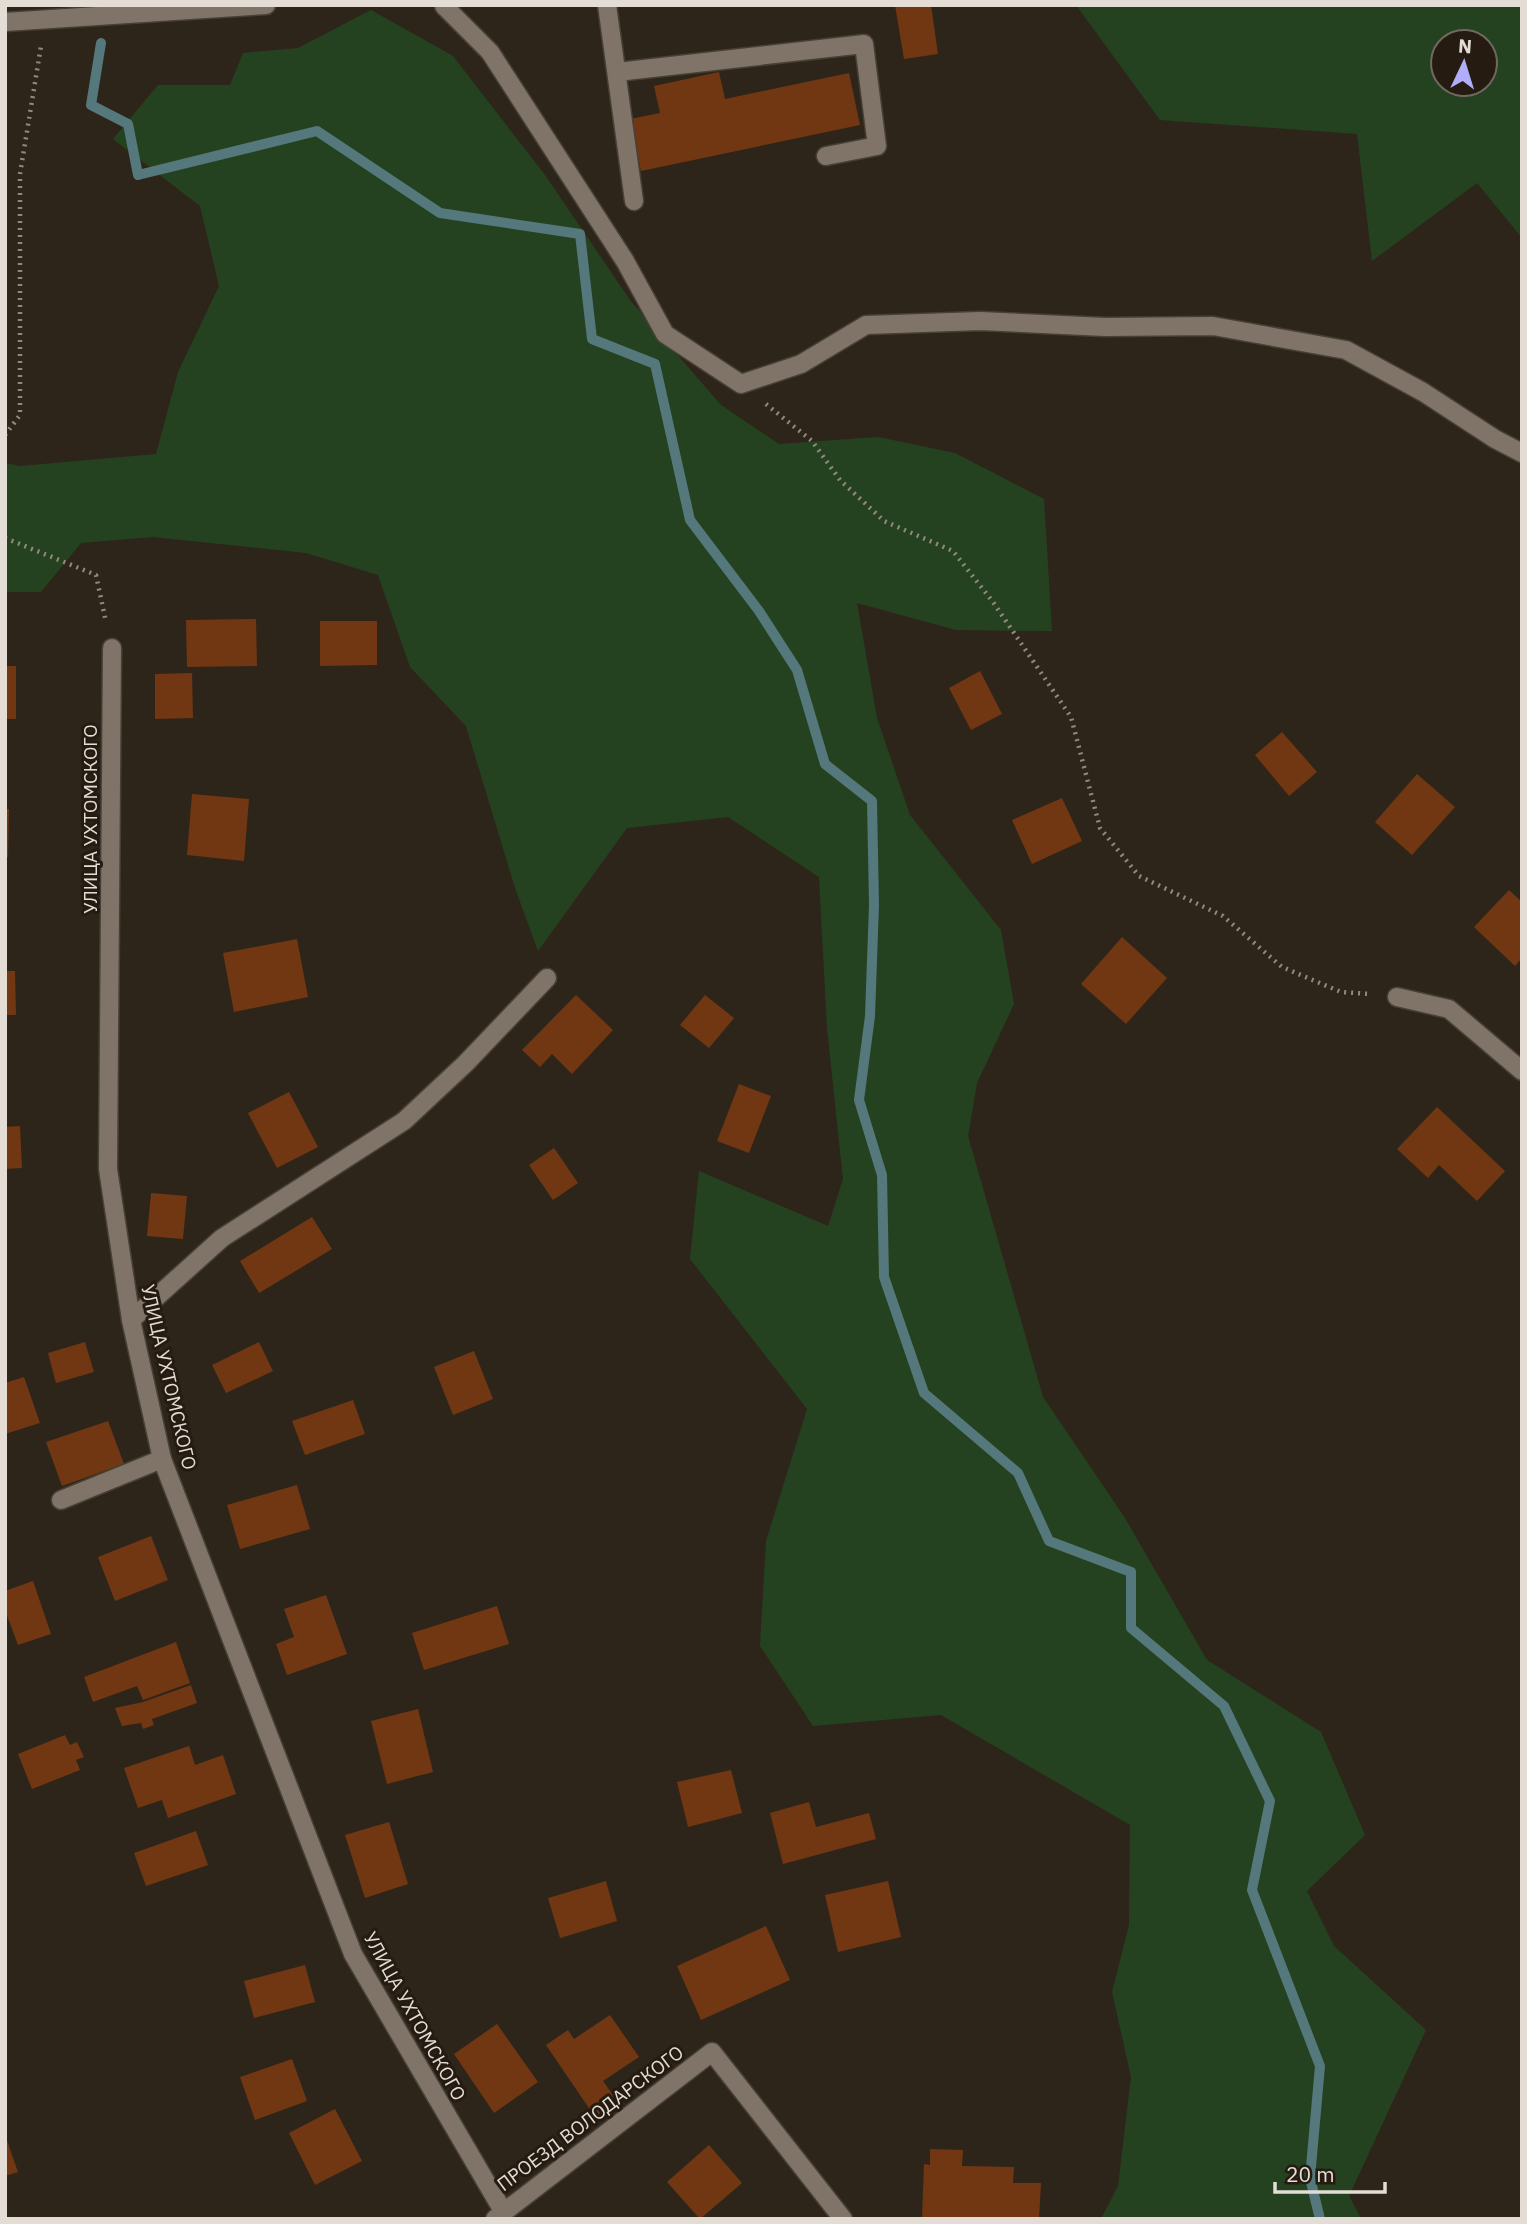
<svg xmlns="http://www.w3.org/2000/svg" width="1527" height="2224" font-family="'IBM Plex Sans',sans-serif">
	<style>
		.green { fill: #254220; fill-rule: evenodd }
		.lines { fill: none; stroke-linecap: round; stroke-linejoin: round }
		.stream { stroke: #54787c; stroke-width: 10 }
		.building { fill: #713712 }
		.service-casing { stroke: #474037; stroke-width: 21 }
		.minor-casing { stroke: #474037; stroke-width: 21 }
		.path { stroke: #918980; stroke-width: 4.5; stroke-dasharray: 2 5; stroke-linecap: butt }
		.service { stroke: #7f7467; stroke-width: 18 }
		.minor { stroke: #7f7467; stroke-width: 18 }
		.labels { text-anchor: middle; stroke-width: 6; stroke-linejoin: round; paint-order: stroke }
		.street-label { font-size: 19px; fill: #e4ddd6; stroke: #251b11 }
	</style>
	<rect width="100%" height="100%" fill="#2e251a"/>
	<g class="green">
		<path d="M1076,5H1522V238L1477,183L1372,261L1357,134L1160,120ZM1443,42H1485V84H1443Z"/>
		<path d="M371,10L453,56L545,175L630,300L721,405L779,444L878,437L955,453L1044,499L1052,631L956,630L857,603L877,718L910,815L1001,930L1014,1004L977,1083L968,1136L1043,1397L1125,1518L1207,1660L1321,1732L1365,1835L1307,1891L1334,1946L1426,2030L1349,2196L1361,2219H1101L1118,2186L1131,2077L1112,1992L1129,1925L1130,1825L941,1715L813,1726L760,1646L766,1541L807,1409L690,1259L699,1171L828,1226L843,1179L827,1028L819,877L728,817L627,828L538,951L515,888L466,726L410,667L378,575L306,553L153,537L81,543L41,592H5V463L20,466L156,454L178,372L219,286L200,206L113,139L158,85H230L243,53L298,48Z"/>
	</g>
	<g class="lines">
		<path class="stream" d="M101,43L91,105L128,124L138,175L317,131L440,213L580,234L592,339L655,364L690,520L759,611L797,670L825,764L872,801L874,905L870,1016L859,1100L882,1175L884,1277L924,1393L1018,1473L1049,1541L1131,1572V1628L1224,1706L1270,1801L1252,1890L1320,2066L1310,2178L1320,2219"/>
	</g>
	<g class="building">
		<path d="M895,5H931L938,54L904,59Z"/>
		<path d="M719,72L725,99L849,73L860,125L641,171L630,119L660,113L654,86Z"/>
		<path d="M256,619L257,666L187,667L186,620Z"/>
		<path d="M320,621H377V665L320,666Z"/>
		<rect x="5" y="666" width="11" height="53"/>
		<path d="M980,671L1002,714L971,730L949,688Z"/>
		<path d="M192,673L193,718L155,719V674Z"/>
		<path d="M1282,732L1317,772L1289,796L1255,755Z"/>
		<path d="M1417,774L1455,807L1412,855L1375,822Z"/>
		<path d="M192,794L249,799L244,861L187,855Z"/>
		<path d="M1062,798L1082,841L1032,864L1012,820Z"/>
		<path d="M5,809H9L8,857H5Z"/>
		<path d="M1509,890L1522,902V958L1515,966L1474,927Z"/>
		<path d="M1122,937L1167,978L1126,1024L1081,984Z"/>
		<path d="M297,939L308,997L234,1012L223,953Z"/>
		<path d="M5,971H15L16,1015H5Z"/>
		<path d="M576,995L613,1030L572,1074L552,1054L540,1067L522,1050Z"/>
		<path d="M705,995L734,1018L709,1048L680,1025Z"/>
		<path d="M739,1084L771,1096L749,1153L717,1141Z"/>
		<path d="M289,1092L318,1147L277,1168L248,1113Z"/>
		<path d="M1437,1107L1505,1171L1477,1201L1439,1165L1428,1178L1397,1149Z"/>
		<path d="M20,1126L22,1168L5,1169V1127Z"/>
		<path d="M554,1148L578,1183L553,1200L529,1165Z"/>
		<path d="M151,1193L187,1196L183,1239L147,1236Z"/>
		<path d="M312,1217L332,1249L259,1293L240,1261Z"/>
		<path d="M85,1342L94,1372L56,1383L48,1353Z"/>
		<path d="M259,1342L273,1371L226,1393L212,1365Z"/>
		<path d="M474,1351L493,1399L453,1415L434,1367Z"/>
		<path d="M24,1377L40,1423L5,1434V1383Z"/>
		<path d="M353,1400L365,1434L305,1455L292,1421Z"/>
		<path d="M108,1421L124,1464L62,1486L46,1442Z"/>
		<path d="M297,1485L310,1529L240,1549L227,1505Z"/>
		<path d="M151,1536L168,1580L115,1601L98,1557Z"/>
		<path d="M33,1581L51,1634L18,1645L5,1610V1591Z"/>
		<path d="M326,1595L347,1654L287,1675L276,1644L294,1637L284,1609Z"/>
		<path d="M497,1606L509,1644L424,1670L412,1633Z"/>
		<path d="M176,1642L190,1683L143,1700L137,1686L93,1702L84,1677Z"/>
		<path d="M191,1685L197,1703L152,1719L154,1725L143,1729L141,1723L122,1726L115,1708L143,1702Z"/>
		<path d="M418,1709L433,1772L387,1784L371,1721Z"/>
		<path d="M65,1735L70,1745L77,1742L84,1757L76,1760L80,1770L32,1789L18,1754Z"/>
		<path d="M189,1746L195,1765L223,1755L236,1794L168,1818L162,1800L138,1808L124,1768Z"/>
		<path d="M731,1770L742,1813L688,1827L677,1782Z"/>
		<path d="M809,1802L816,1827L869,1813L876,1839L783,1864L770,1813Z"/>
		<path d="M389,1822L408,1884L365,1898L345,1835Z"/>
		<path d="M196,1831L208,1865L146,1886L134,1853Z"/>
		<path d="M606,1881L617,1921L560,1938L548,1898Z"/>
		<path d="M888,1881L901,1937L838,1952L825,1895Z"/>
		<path d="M766,1926L790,1980L701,2020L677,1966Z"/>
		<path d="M305,1965L315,2002L254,2018L244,1981Z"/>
		<path d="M610,2015L639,2057L603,2081L617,2101L595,2117L546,2045L568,2030L574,2039Z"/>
		<path d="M497,2024L538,2082L494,2113L454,2054Z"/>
		<path d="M292,2059L307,2101L255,2120L240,2077Z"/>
		<path d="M335,2109L362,2161L315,2185L289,2133Z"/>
		<path d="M5,2135L18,2172L5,2176Z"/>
		<path d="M709,2145L742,2183L700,2219L667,2182Z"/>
		<path d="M930,2149L963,2150L962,2166L1014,2167L1013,2183H1041L1039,2219H922L924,2164L930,2165Z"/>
	</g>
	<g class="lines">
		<g class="service-casing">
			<g id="service">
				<path d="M607,5L634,201"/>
				<path d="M617,72L864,44L877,146L826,156"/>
				<path d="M131,1320L222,1238L404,1121L466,1063L547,978"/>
				<path d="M61,1500L162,1459"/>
			</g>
		</g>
		<g class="minor-casing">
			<g id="minor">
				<path d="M444,6L490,52L625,261L665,334L741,384L801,364L866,325L980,321L1105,327L1213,326L1346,350L1423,392L1495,439L1522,453"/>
				<path d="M5,22L266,5"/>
				<path d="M112,648L108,1169L131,1320L162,1459L353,1954L503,2211"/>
				<path d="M1397,997L1449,1009L1522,1071"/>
				<path d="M495,2219L712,2052L843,2219"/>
			</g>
		</g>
		<g class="path">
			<path d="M766,404L812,441L840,480L884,521L953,551L993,602L1071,717L1100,828L1139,876L1223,916L1282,967L1341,992L1370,994"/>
			<path d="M5,435L20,415V174L41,46"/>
			<path d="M5,538L96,575L106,622"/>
		</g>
		<use href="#service" class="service"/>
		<use href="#minor" class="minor"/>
	</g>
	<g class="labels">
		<g class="street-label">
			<text transform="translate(90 819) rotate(-90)" y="7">УЛИЦА УХТОМСКОГО</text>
			<text transform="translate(169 1377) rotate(77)" y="7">УЛИЦА УХТОМСКОГО</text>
			<text transform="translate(415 2016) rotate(61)" y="7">УЛИЦА УХТОМСКОГО</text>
			<text transform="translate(590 2118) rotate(-37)" y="7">ПРОЕЗД ВОЛОДАРСКОГО</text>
		</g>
	</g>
	<rect width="1527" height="2224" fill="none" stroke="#e4ddd6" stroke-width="14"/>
	<g transform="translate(1464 63) rotate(4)"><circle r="33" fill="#251b11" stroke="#716960" stroke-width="2"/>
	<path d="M0-5L12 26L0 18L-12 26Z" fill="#b1adfa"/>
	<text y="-10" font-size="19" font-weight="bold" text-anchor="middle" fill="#e4ddd6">N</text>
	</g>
	<path d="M1275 2182v10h110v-10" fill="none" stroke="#e4ddd6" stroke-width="3.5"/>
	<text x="1286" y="2182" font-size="21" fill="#e4ddd6" stroke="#251b11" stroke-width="5" paint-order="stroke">20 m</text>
</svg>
